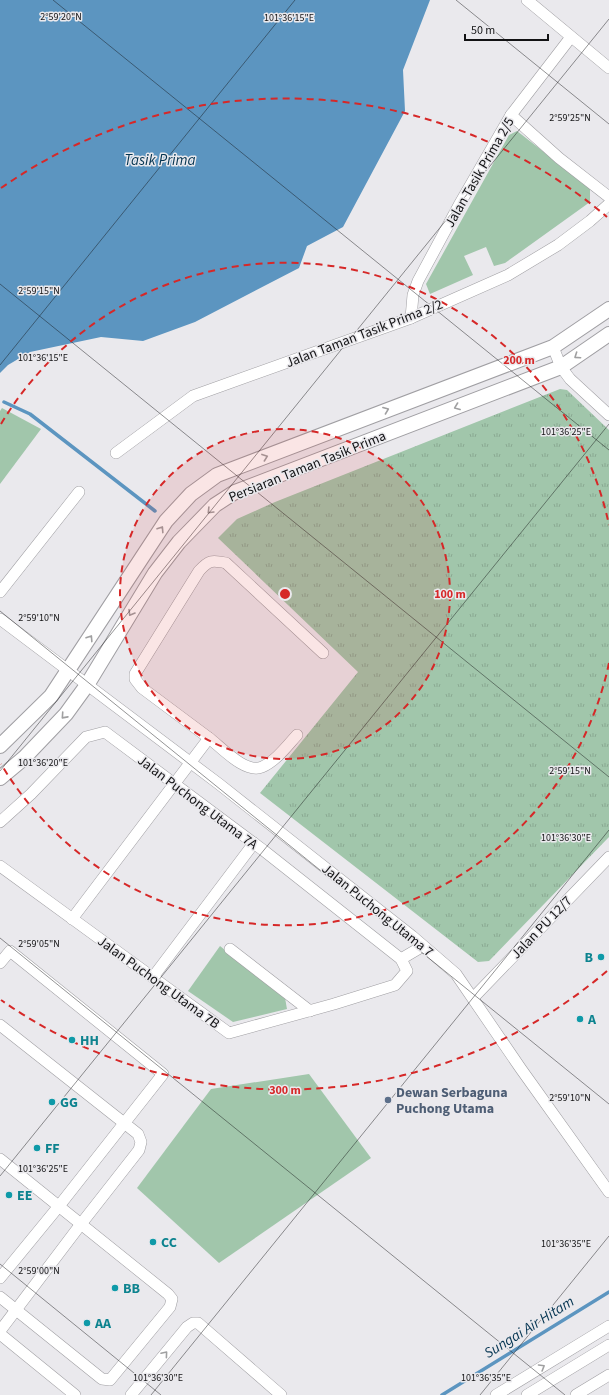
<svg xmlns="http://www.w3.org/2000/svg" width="609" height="1395" font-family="'Source Sans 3',sans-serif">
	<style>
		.grass { fill: url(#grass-tufts) }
		.park { fill: #a1c6ab }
		.water { fill: #5c95c0 }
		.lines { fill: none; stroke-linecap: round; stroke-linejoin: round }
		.stream { stroke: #5c95c0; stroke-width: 3.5 }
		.minor-casing { stroke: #a09fa3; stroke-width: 12 }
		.major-casing { stroke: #a09fa3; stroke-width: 16 }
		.minor { stroke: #fff; stroke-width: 11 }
		.major { stroke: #fff; stroke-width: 14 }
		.oneway { stroke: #a0a0a1 }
		.ticks { fill: none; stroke: #121214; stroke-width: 1; stroke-opacity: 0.45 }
		.ring { fill: none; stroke: #d62828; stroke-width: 2; stroke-dasharray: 7 5 }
		.culture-dot { fill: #0f9aa8; stroke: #eae9ed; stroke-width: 1.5 }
		.service-dot { fill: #5c6f8a; stroke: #eae9ed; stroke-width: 1.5 }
		.labels { text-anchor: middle; stroke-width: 3; stroke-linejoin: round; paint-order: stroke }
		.street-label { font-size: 14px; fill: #121214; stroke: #eae9ed }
		.culture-label { font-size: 14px; font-weight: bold; fill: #0d838f; stroke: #eae9ed; text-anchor: start }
		.service-label { font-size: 14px; font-weight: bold; fill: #4e5e75; stroke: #eae9ed; text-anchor: start }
		.water-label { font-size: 15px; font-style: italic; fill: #043451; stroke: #eae9ed }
		.ticks-label { font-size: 10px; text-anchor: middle; fill: #121214; stroke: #eae9ed; stroke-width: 3; stroke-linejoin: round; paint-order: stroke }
		.centre { fill: #d62828; stroke: #eae9ed; stroke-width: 2 }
		.ring-label { font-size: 12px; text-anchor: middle; font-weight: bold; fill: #d62828; stroke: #eae9ed; stroke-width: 3; stroke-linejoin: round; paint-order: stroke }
	</style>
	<defs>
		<pattern id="grass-tufts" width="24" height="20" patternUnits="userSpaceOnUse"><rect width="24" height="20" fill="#a1c6ab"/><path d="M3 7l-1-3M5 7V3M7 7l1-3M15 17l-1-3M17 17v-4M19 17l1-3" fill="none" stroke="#8aa992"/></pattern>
	</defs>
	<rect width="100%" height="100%" fill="#eae9ed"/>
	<path class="grass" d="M560,389L567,390L609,430V837L489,961L478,962L260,793L358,672L218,538L237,519L275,502Z"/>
	<g class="park">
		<path d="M517,131L590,188V202L505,263L494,266L486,247L464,256L473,275L430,294L426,284L509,135Z"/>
		<path d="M2,408L41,429L0,484V411Z"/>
		<path d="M220,946L285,998L287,1009L233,1022L188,991Z"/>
		<path d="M309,1074L371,1158L219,1263L137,1188L211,1089Z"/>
	</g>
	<path class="water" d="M0,0H430L403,70L405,111L343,227L307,246L299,268L195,322L143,341L101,337L30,352L8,365L0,373Z"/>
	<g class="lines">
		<g class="stream">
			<path d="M4,402L30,414L155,511"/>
			<path d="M442,1395L609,1292"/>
		</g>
		<g class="minor-casing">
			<g id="minor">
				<path d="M527,0L609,68"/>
				<path d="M511,115L559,158L609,197"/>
				<path d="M411,318L413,295L418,281L459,205L511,115L571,37"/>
				<path d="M553,347L561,367L570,379L609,415"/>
				<path d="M116,453L193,396L411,318L508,275L558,245L590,221L609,204"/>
				<path d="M0,592L79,492"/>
				<path d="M0,619L219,784L412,936L456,974L521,1069L609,1192"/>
				<path d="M209,738C221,747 245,774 262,767C276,761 287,746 297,735"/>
				<path d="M0,822L31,794L86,737L105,732L263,850L401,959L407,971L395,985L334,1004L229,1033C153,977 76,922 0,866"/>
				<path d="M72,919L209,738L142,688L135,679V674L199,571C209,560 212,560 226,563L323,653"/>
				<path d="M230,949L310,1011"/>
				<path d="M401,959L423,946"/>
				<path d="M0,963L10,951L163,1074L59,1206L0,1278"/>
				<path d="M153,977L254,843"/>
				<path d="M473,998L609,857"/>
				<path d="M0,1025L138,1134L141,1142L139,1150L81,1224L0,1331"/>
				<path d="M0,1159L168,1294L172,1299L170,1307L110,1380L102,1379L0,1297"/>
				<path d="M0,1334L75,1395"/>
				<path d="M131,1395L187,1327L193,1323H198L281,1395"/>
				<path d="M496,1395L609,1326"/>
				<path d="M527,1395L609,1345"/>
				<path d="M576,1395L609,1375"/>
			</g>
		</g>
		<g class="major-casing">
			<g id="major">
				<path d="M0,746L51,696L166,521L191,494L217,475L553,347L609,309"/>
				<path d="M0,778L24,758L66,714L87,685L155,573L179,542L215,505L235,492L561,367L609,334"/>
			</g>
		</g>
		<use href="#minor" class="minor"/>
		<use href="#major" class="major"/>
	</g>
	<defs><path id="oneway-chevron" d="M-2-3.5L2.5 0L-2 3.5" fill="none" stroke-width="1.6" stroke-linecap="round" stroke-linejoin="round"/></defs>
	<g class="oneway">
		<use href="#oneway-chevron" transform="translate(577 356) rotate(146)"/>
		<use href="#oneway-chevron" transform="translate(457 407) rotate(159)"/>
		<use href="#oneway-chevron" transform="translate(386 410) rotate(-21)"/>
		<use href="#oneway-chevron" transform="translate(265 457) rotate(-20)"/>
		<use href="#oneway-chevron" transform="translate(210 511) rotate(134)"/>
		<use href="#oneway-chevron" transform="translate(161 529) rotate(-57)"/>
		<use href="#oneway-chevron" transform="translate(131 613) rotate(121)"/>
		<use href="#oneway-chevron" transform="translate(90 638) rotate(-57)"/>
		<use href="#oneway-chevron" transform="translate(64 716) rotate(132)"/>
		<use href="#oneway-chevron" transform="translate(165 1354) rotate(-50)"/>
		<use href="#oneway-chevron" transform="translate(542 1367) rotate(-31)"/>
	</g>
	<path class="ticks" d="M53,0L609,450M456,0L609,124M0,284L609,777M0,365L295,0M0,611L609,1104M0,771L609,19M0,938L565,1395M0,1176L609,424M0,1264L161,1395M151,1395L609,830M480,1395L609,1236"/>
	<circle cx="285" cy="594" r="165" fill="#d62828" fill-opacity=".12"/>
	<g class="ring">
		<circle cx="285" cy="594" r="165"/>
		<path d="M609 663A331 331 0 0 1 1 764M1 424A331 331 0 0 1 609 525"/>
		<path d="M607 971A496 496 0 0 1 1 1000M1 188A496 496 0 0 1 607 217"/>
	</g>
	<g class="culture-dot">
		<circle cx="601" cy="957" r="4"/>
		<circle cx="580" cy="1019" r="4"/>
		<circle cx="72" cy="1040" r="4"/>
		<circle cx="52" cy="1102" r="4"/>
		<circle cx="37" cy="1148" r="4"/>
		<circle cx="9" cy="1195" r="4"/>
		<circle cx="153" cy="1242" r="4"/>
		<circle cx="115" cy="1288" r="4"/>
		<circle cx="87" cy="1323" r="4"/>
	</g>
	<circle class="service-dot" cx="388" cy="1100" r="4"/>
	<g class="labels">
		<g class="street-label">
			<text transform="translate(479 172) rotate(-60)" y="5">Jalan Tasik Prima 2/5</text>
			<text transform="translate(364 333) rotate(-21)" y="5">Jalan Taman Tasik Prima 2/2</text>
			<text transform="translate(307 466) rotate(-22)" y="5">Persiaran Taman Tasik Prima</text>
			<text transform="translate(198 802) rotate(37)" y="5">Jalan Puchong Utama 7A</text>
			<text transform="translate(378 910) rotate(39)" y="5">Jalan Puchong Utama 7</text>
			<text transform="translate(541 927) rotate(-46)" y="5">Jalan PU 12/7</text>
			<text transform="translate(159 982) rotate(36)" y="5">Jalan Puchong Utama 7B</text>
		</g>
		<g class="culture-label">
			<text x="593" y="962" text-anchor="end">B</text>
			<text x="588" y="1024">A</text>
			<text x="80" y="1045">HH</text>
			<text x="60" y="1107">GG</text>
			<text x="45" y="1153">FF</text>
			<text x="17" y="1200">EE</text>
			<text x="161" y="1247">CC</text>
			<text x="123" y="1293">BB</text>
			<text x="95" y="1328">AA</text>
		</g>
		<g class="service-label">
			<text x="396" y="1097">Dewan Serbaguna<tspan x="396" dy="16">Puchong Utama</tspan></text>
		</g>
		<g class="water-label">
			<text x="160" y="165">Tasik Prima</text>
			<text transform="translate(529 1327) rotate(-32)" y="5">Sungai Air Hitam</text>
		</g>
	</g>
	<g class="ticks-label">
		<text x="61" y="20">2°59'20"N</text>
		<text x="289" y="21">101°36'15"E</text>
		<text x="570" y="121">2°59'25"N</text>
		<text x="39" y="294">2°59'15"N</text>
		<text x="43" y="361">101°36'15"E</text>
		<text x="566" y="435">101°36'25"E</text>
		<text x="39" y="621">2°59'10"N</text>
		<text x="43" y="766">101°36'20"E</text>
		<text x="570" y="774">2°59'15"N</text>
		<text x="566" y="841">101°36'30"E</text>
		<text x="39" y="947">2°59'05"N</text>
		<text x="570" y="1101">2°59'10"N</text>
		<text x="43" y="1172">101°36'25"E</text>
		<text x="566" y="1247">101°36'35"E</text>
		<text x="39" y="1274">2°59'00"N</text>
		<text x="158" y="1381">101°36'30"E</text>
		<text x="486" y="1381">101°36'35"E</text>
	</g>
	<circle cx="285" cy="594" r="6" class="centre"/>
	<g class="ring-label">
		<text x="519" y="364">200 m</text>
		<text x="450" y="598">100 m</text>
		<text x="285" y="1094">300 m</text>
	</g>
	<path d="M465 34v6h83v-6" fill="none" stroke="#121214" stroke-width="2"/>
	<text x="471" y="34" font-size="12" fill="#121214" stroke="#eae9ed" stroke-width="3" paint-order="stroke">50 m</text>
</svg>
